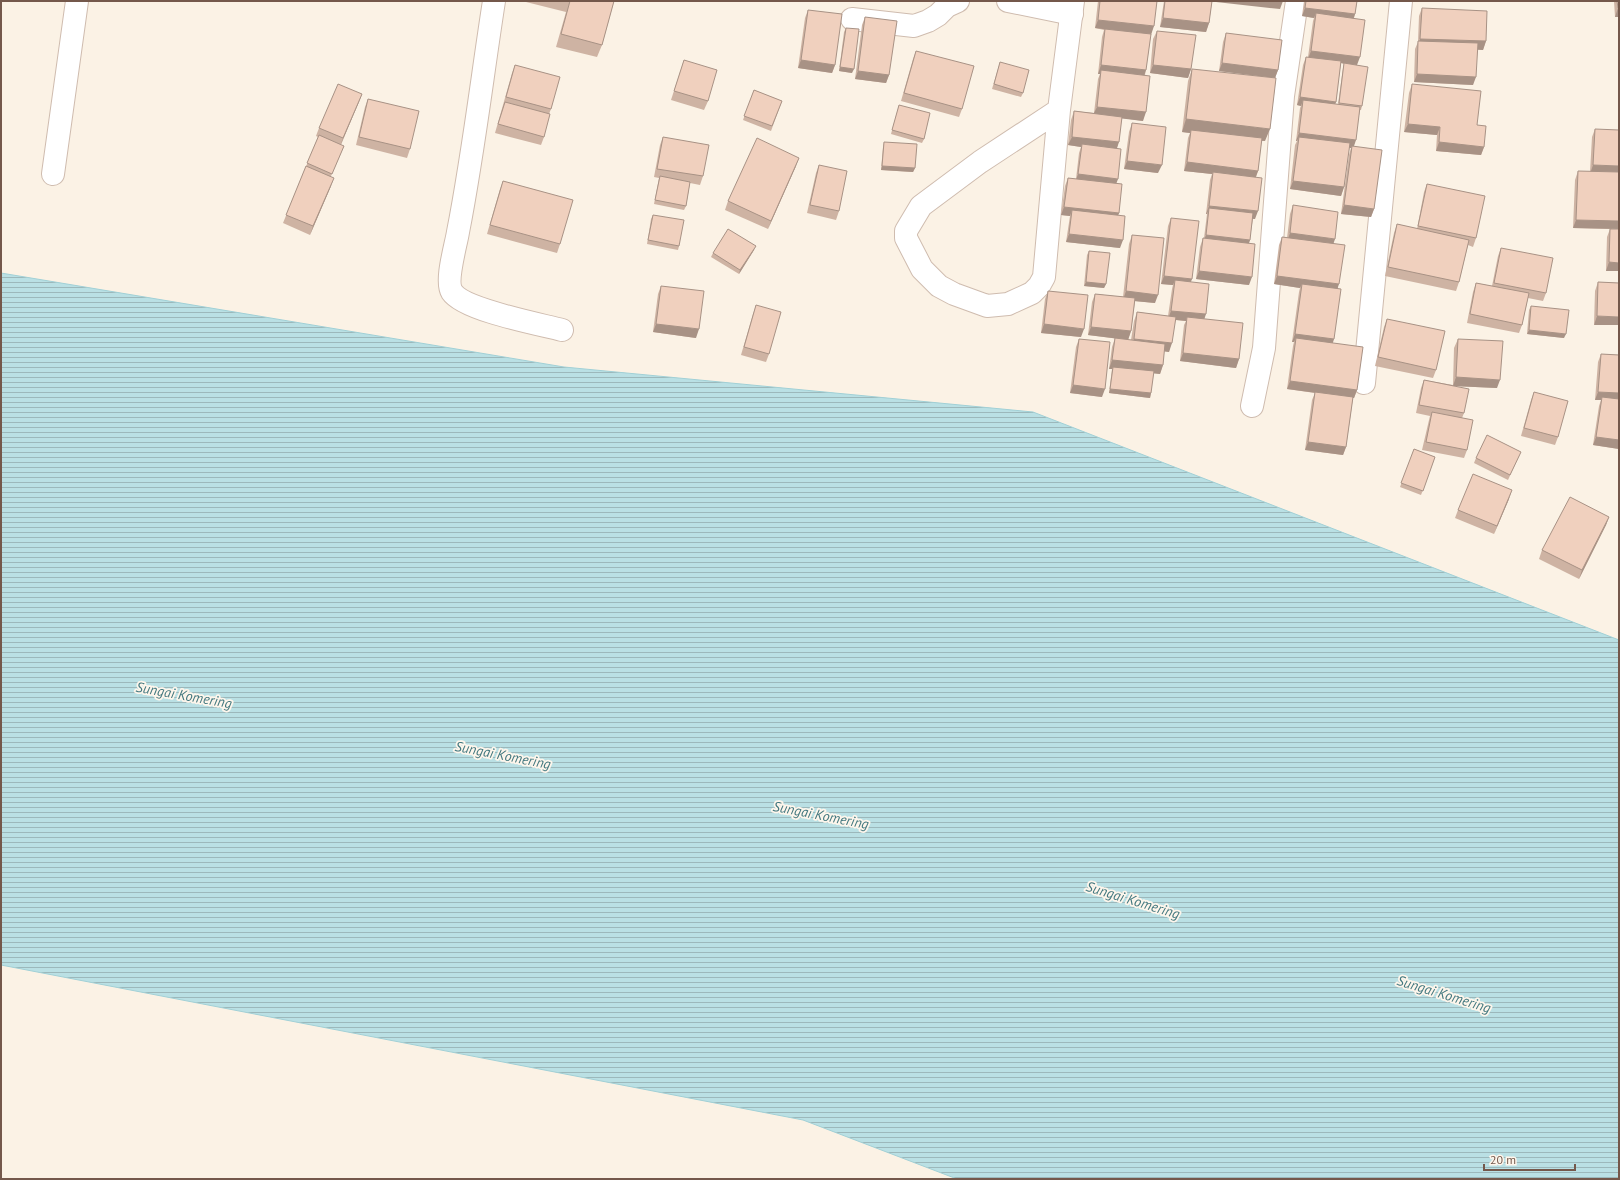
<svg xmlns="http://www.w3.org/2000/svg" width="1620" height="1180" font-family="'PT Sans',sans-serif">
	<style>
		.water { fill: url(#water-rules); stroke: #a1d0d6 }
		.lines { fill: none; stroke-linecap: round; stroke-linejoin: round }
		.minor-casing { stroke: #cfbcaf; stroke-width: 24 }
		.minor { stroke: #fff; stroke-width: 22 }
		.wall { fill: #ceb3a3; fill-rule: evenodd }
		.shaded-wall { fill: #a89285 }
		.building { fill: #f0d0be; stroke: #a89285 }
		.labels { text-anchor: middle; stroke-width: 3.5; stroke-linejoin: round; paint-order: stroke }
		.water-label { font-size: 14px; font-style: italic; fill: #43787f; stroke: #fef6ec }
	</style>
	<defs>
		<pattern id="water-rules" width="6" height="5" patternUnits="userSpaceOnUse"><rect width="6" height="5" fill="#bae0e4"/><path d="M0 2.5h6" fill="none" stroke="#9cb8bb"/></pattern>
	</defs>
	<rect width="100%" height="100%" fill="#fbf2e5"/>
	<path class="water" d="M1,273L564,367L1033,412L1619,640V1179H957L803,1120L1,965Z"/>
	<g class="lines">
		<g class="minor-casing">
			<g id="minor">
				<path d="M494,1C482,78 473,156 458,232C456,245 445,281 452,292C464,310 539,324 562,330"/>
				<path d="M1008,1L1072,14"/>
				<path d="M852,19L914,26L928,21L938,15L947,6L958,1"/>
				<path d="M1059,110L980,162L921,206L906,231V238L922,269L939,286L954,294L987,306L1008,304L1032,293L1039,286L1044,277L1059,110L1073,1"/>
				<path d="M53,174L77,1"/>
				<path d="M1364,383L1401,1"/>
				<path d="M1252,406L1264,348L1283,96L1297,1"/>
			</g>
		</g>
		<use href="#minor" class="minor"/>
	</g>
	<g class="wall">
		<path d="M522,1H614L602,45L597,57L556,47L566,12Z"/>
		<path d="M1098,1H1157L1151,34L1145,75L1143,121L1122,118L1117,148L1116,183L1119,213L1118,215L1120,248L1066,242L1070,216L1061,215L1065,186L1068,178L1076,179L1079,153L1081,147L1068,145L1071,120L1074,111L1094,113L1098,79L1100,74H1098L1102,37L1104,30L1095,28Z"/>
		<path d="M1164,1H1212L1209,23L1206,32L1160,27Z"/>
		<path d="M1304,1H1357L1355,14L1354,18L1357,65L1362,106L1361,110H1360L1353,146L1374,209L1371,217L1341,214L1349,155L1351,148H1349L1344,187L1341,196L1290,189L1295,145L1297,141H1296L1300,108L1301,106L1297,105L1303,65L1306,57H1308L1313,21L1314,18L1302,16ZM1341,63L1344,64L1343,68L1338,104H1335Z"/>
		<path d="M1614,1H1619V17H1615Z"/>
		<path d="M1422,8L1486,41L1483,50L1477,49L1473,85L1414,82L1415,49L1418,42L1419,16Z"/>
		<path d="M808,10L835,65L832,73L798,68L805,18Z"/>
		<path d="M865,17L889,75L886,83L855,79L862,25Z"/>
		<path d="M846,28L852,73L839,71L844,32Z"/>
		<path d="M1157,31L1191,69L1188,78L1150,73L1153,39Z"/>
		<path d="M1226,33L1278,70L1275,78L1219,71L1223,42Z"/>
		<path d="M916,51L962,109L959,117L901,101L913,59Z"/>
		<path d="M684,60L708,101L704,110L671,100Z"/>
		<path d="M1000,62L1023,93L1021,97L992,89Z"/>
		<path d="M515,65L551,109L549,114L544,137L541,145L495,133L503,105L512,73Z"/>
		<path d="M1192,69L1265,141H1261L1258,171L1256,177L1255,219H1253L1249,243V285L1196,279L1200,247L1203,238H1204L1207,214H1206L1210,180L1212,174L1184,171L1188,138L1190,133L1182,132L1188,81Z"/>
		<path d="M1412,84L1484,147L1481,155L1436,151L1437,135L1404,132L1409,93Z"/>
		<path d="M754,90L782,101L771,131L743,120Z"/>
		<path d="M362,94L341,145L344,146L331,176V186L310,235L283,223L318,137L316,136L319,128Z"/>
		<path d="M368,99L410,149L407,158L356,145L365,107Z"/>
		<path d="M899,105L924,139L922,143L891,134Z"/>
		<path d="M1132,123L1158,173L1124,169L1129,132Z"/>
		<path d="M1595,129L1619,271H1606L1607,237L1610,229L1573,228L1575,180L1578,171L1590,172L1592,137Z"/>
		<path d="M663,137L703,176L700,185L690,183L686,206L684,210L654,204L659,178L654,177L660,145Z"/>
		<path d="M884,142L915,168L913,172L881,170L883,147Z"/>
		<path d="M819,165L839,211L836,220L807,213L816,173Z"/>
		<path d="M796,166L768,229L725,210L728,201Z"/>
		<path d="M503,181L560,244L557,253L487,234L500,189Z"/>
		<path d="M1427,184L1476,238L1473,247L1468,245L1459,282L1456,291L1385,276L1394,233L1397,224L1417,229L1424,192Z"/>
		<path d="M1293,205L1333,243L1338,289L1333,343L1357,390L1354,398H1353L1346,447L1343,455L1305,450L1312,400L1315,393L1287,389L1293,346L1294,342H1292L1299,292L1300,288L1274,284L1279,245L1282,237L1287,238L1290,214Z"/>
		<path d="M653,215L679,246L678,250L647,244L651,219Z"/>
		<path d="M1171,218L1191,282L1204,319L1239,359L1236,368L1180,361L1184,325L1186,321L1175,320L1169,352L1164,351L1163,365L1160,374L1153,373L1151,393L1150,398L1109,393L1112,369H1109L1112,347L1115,338L1131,340L1134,321L1137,312L1168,316L1172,289L1173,285L1161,284L1168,226Z"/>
		<path d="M1132,235L1155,303L1135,301L1131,331L1128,340L1088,335L1092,302L1095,294L1123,297L1129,244Z"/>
		<path d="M1501,248L1546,293L1543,301L1528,298L1522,325L1519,333L1467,323L1473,292L1476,283L1492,286L1498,256Z"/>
		<path d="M754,250L739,274L711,257L713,253Z"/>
		<path d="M1089,251L1106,284L1104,288L1084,286L1087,255Z"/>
		<path d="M1598,282L1619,283L1594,325L1595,291Z"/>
		<path d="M661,286L696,338L653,332L658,294Z"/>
		<path d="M1048,291L1081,337L1041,333L1045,299Z"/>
		<path d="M756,305L769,354L766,362L741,355L753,314Z"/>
		<path d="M1531,306L1564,338L1527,334L1529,310Z"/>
		<path d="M1387,319L1436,370L1433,378L1375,366L1384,327Z"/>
		<path d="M1079,339L1102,397L1070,393L1076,347Z"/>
		<path d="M1458,339L1497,388L1453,386L1464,413L1462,418L1467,450L1464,458L1422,450L1429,420L1430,416L1416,413L1421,388L1424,380L1453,385L1454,348Z"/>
		<path d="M1601,354L1619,355V449L1593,445L1599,406L1601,400H1595L1598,362Z"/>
		<path d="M1534,392L1558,437L1555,445L1521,436L1531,400Z"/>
		<path d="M1414,449L1435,457L1421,495L1400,487Z"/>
		<path d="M1519,456L1508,480L1474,463L1476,458Z"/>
		<path d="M1509,499L1494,534L1455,518L1458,510Z"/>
		<path d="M1609,517L1606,525L1579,579L1539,559L1542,550Z"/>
	</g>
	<g class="shaded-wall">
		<path d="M1217,1H1283L1280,9L1216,2Z"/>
		<path d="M1305,8L1355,14L1352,23L1316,13L1314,18L1302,16Z"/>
		<path d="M1618,8H1619V17H1615Z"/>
		<path d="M1163,18L1209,23L1206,32L1160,27Z"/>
		<path d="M1098,20L1154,26L1151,35L1095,28Z"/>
		<path d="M1420,39L1486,41L1483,50L1418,47Z"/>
		<path d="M1311,51L1360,57L1357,65L1308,59Z"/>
		<path d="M801,60L835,65L832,73L798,68Z"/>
		<path d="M1222,63L1278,70L1275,78L1219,71Z"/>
		<path d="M1101,65L1146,70L1143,79L1101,70L1100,74H1098Z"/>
		<path d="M1153,65L1191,69L1188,78L1150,73Z"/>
		<path d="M840,67L854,69L852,73L839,71Z"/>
		<path d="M858,71L889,75L886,83L855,79Z"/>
		<path d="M1417,74L1476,77L1473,85L1414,82Z"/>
		<path d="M362,94L359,102L340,146L343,138Z"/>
		<path d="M1300,97L1336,102L1333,110L1303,100L1301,106L1297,105Z"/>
		<path d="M1097,107L1146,112L1143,121L1093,115Z"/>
		<path d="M1186,119L1270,129L1265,141L1191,133V130L1190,133L1182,132Z"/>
		<path d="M1408,124L1440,127L1437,135L1404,132Z"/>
		<path d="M1299,133L1356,140L1353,149L1352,146L1351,148L1298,141L1299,137L1297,141H1296Z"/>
		<path d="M1072,137L1119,142L1116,151L1082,144L1081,147L1068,145Z"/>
		<path d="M1439,142L1484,147L1481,155L1436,151Z"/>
		<path d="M799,158L796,166L768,229L771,221Z"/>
		<path d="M1127,161L1162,165L1158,173L1124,169Z"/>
		<path d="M1187,162L1258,171L1255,179L1213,172L1212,174L1184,171Z"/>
		<path d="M1593,165L1619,166V174H1590Z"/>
		<path d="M882,166L915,168L913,172L881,170Z"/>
		<path d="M1078,174L1118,179L1115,187L1075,183Z"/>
		<path d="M334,178L331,186L310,235L313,226Z"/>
		<path d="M1293,181L1344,187L1341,196L1290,189Z"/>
		<path d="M1344,205L1374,209L1371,217L1341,214Z"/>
		<path d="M1209,206L1258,211L1255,219L1208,214L1209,208L1207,214H1206Z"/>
		<path d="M1064,207L1119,213L1116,221L1072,210L1070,216L1061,215Z"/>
		<path d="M1576,220L1619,221V229L1573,228Z"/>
		<path d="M1290,233L1335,239L1332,248L1287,242Z"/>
		<path d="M1069,234L1123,240L1120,248L1066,242Z"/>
		<path d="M1206,235L1250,240L1247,249L1203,243Z"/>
		<path d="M756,246L754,250L739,274L740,270Z"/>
		<path d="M1609,262L1619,263V271H1606Z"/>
		<path d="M1199,271L1252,277L1249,285L1196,279Z"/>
		<path d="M1164,276L1192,279L1189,287L1175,280L1173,285L1161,284Z"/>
		<path d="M1277,276L1339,284L1336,293L1302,284L1300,288L1274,284Z"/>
		<path d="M1086,282L1106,284L1104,288L1084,286Z"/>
		<path d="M1126,291L1158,295L1155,303L1123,300Z"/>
		<path d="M1171,311L1206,314L1203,323L1187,317L1186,321L1168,319Z"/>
		<path d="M1597,316L1619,317V325H1594Z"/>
		<path d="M656,324L699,329L696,338L653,332Z"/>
		<path d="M1044,324L1084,329L1081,337L1041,333Z"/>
		<path d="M1091,327L1131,331L1128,340L1088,335Z"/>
		<path d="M1529,330L1566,334L1564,338L1527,334Z"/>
		<path d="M1295,334L1334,339L1331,348L1296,338L1294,342H1292Z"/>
		<path d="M1134,339L1172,343L1169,352L1131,347Z"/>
		<path d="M1183,353L1239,359L1236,368L1180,361Z"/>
		<path d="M1112,360L1163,365L1160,374L1113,369V367L1112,369H1109Z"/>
		<path d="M1456,377L1500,380L1497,388L1453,386Z"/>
		<path d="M1290,381L1357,390L1354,398L1287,389Z"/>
		<path d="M1073,385L1105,389L1102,397L1070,393Z"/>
		<path d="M1110,389L1151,393L1150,398L1109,393Z"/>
		<path d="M1598,392L1619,393V402L1602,397L1601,400H1595Z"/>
		<path d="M1596,437L1619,440V449L1593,445Z"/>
		<path d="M1308,442L1346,447L1343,455L1305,450Z"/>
		<path d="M1512,490L1509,499L1494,534L1497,526Z"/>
		<path d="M1609,517L1606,525L1579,579L1582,570Z"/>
	</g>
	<g class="building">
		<path d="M570,1H614L602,45L561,34Z"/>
		<path d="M1100,1H1157L1154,26L1098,20Z"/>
		<path d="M1165,1H1212L1209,23L1163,18Z"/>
		<path d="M1306,1H1357L1355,14L1305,8Z"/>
		<path d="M1617,1H1619V8H1618Z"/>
		<path d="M1422,8L1487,11L1486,41L1420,39Z"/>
		<path d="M808,10L842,14L835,65L801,60Z"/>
		<path d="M1316,13L1365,20L1360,57L1311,51Z"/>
		<path d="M865,17L897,21L889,75L858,71Z"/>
		<path d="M846,28L859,29L854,69L840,67Z"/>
		<path d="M1105,29L1151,34L1146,70L1101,65Z"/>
		<path d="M1157,31L1196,35L1191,69L1153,65Z"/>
		<path d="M1226,33L1282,40L1278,70L1222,63Z"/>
		<path d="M1418,41L1478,43L1476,77L1417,74Z"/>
		<path d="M916,51L974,66L962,109L904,93Z"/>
		<path d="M1306,57L1341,61L1336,102L1300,97Z"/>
		<path d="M684,60L717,70L708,101L674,91Z"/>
		<path d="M1000,62L1029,70L1023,93L994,84Z"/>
		<path d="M1344,63L1368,67L1362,106L1339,103Z"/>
		<path d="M515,65L560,77L551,109L506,97Z"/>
		<path d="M1192,69L1276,78L1270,129L1186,119Z"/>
		<path d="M1101,70L1150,76L1146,112L1097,107Z"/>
		<path d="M338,84L362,94L343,138L319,128Z"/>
		<path d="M1412,84L1481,91L1477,125L1486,126L1484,147L1439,142L1440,127L1408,124Z"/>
		<path d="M754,90L782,101L772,126L744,116Z"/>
		<path d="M368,99L419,111L410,149L359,137Z"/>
		<path d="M1303,100L1360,107L1356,140L1299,133Z"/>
		<path d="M505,102L550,114L544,137L498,124Z"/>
		<path d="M899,105L930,113L924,139L892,130Z"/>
		<path d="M1074,111L1122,117L1119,142L1072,137Z"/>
		<path d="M1132,123L1166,127L1162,165L1127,161Z"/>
		<path d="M1595,129L1619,130V166L1593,165Z"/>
		<path d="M1191,130L1262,138L1258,171L1187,162Z"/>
		<path d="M319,135L344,146L332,174L307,163Z"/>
		<path d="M663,137L709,145L703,176L657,169Z"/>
		<path d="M1299,137L1350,143L1344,187L1293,181Z"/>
		<path d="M757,138L799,158L771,221L728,201Z"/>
		<path d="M884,142L917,144L915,168L882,166Z"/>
		<path d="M1082,144L1121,149L1118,179L1078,174Z"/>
		<path d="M1352,146L1382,150L1374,209L1344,205Z"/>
		<path d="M819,165L847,171L839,211L810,205Z"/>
		<path d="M306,166L334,178L313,226L286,215Z"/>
		<path d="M1578,171L1619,172V221L1576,220Z"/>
		<path d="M1213,172L1262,178L1258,211L1209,206Z"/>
		<path d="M660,176L690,182L686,206L655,200Z"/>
		<path d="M1068,178L1122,184L1119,213L1064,207Z"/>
		<path d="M503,181L573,200L560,244L490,225Z"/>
		<path d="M1427,184L1485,196L1476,238L1418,226Z"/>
		<path d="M1293,205L1338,212L1335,239L1290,233Z"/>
		<path d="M1209,208L1253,213L1250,240L1206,235Z"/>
		<path d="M1072,210L1125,216L1123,240L1069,234Z"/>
		<path d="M653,215L684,220L679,246L648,240Z"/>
		<path d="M1171,218L1199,221L1192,279L1164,276Z"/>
		<path d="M1397,224L1469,240L1459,282L1388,267Z"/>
		<path d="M728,229L756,246L740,270L713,253Z"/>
		<path d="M1610,229H1619V263L1609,262Z"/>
		<path d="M1132,235L1164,238L1158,295L1126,291Z"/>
		<path d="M1282,237L1345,245L1339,284L1277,276Z"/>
		<path d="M1203,238L1255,244L1252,277L1199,271Z"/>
		<path d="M1501,248L1553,258L1546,293L1494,283Z"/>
		<path d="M1089,251L1110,253L1106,284L1086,282Z"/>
		<path d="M1175,280L1209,284L1206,314L1171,311Z"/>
		<path d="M1598,282L1619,283V317L1597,316Z"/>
		<path d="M1476,283L1529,293L1522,325L1470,314Z"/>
		<path d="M1302,284L1341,289L1334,339L1295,334Z"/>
		<path d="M661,286L704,291L699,329L656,324Z"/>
		<path d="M1048,291L1088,295L1084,329L1044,324Z"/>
		<path d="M1095,294L1135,298L1131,331L1091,327Z"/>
		<path d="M756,305L781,312L769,354L744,347Z"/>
		<path d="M1531,306L1569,310L1566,334L1529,330Z"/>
		<path d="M1137,312L1176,317L1172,343L1134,339Z"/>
		<path d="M1187,317L1243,323L1239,359L1183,353Z"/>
		<path d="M1387,319L1445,331L1436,370L1378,357Z"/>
		<path d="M1115,338L1165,344L1163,365L1112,360Z"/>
		<path d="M1296,338L1363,347L1357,390L1290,381Z"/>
		<path d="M1079,339L1110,342L1105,389L1073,385Z"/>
		<path d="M1458,339L1503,341L1500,380L1456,377Z"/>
		<path d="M1601,354L1619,355V393L1598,392Z"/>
		<path d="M1113,367L1154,371L1151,393L1110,389Z"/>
		<path d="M1424,380L1469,389L1464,413L1419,405Z"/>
		<path d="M1315,392L1353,397L1346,447L1308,442Z"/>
		<path d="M1534,392L1568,401L1558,437L1524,428Z"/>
		<path d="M1602,397L1619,399V440L1596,437Z"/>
		<path d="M1432,412L1473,420L1467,450L1426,442Z"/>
		<path d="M1487,435L1521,452L1510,475L1476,458Z"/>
		<path d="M1414,449L1435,457L1423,491L1401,483Z"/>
		<path d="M1473,474L1512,490L1497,526L1458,510Z"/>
		<path d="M1570,497L1609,517L1582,570L1542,550Z"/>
	</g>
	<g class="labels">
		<g class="water-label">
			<text transform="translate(184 695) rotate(10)" y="5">Sungai Komering</text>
			<text transform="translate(503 755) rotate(11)" y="5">Sungai Komering</text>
			<text transform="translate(821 815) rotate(11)" y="5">Sungai Komering</text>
			<text transform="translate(1133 900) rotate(17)" y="5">Sungai Komering</text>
			<text transform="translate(1444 994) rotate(17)" y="5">Sungai Komering</text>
		</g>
	</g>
	<rect width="1620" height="1180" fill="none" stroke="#74584b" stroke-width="4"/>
	<path d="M1484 1164v6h91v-6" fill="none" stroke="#74584b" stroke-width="2"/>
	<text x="1490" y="1164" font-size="12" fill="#74584b" stroke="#fef6ec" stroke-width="3" paint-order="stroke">20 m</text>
</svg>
